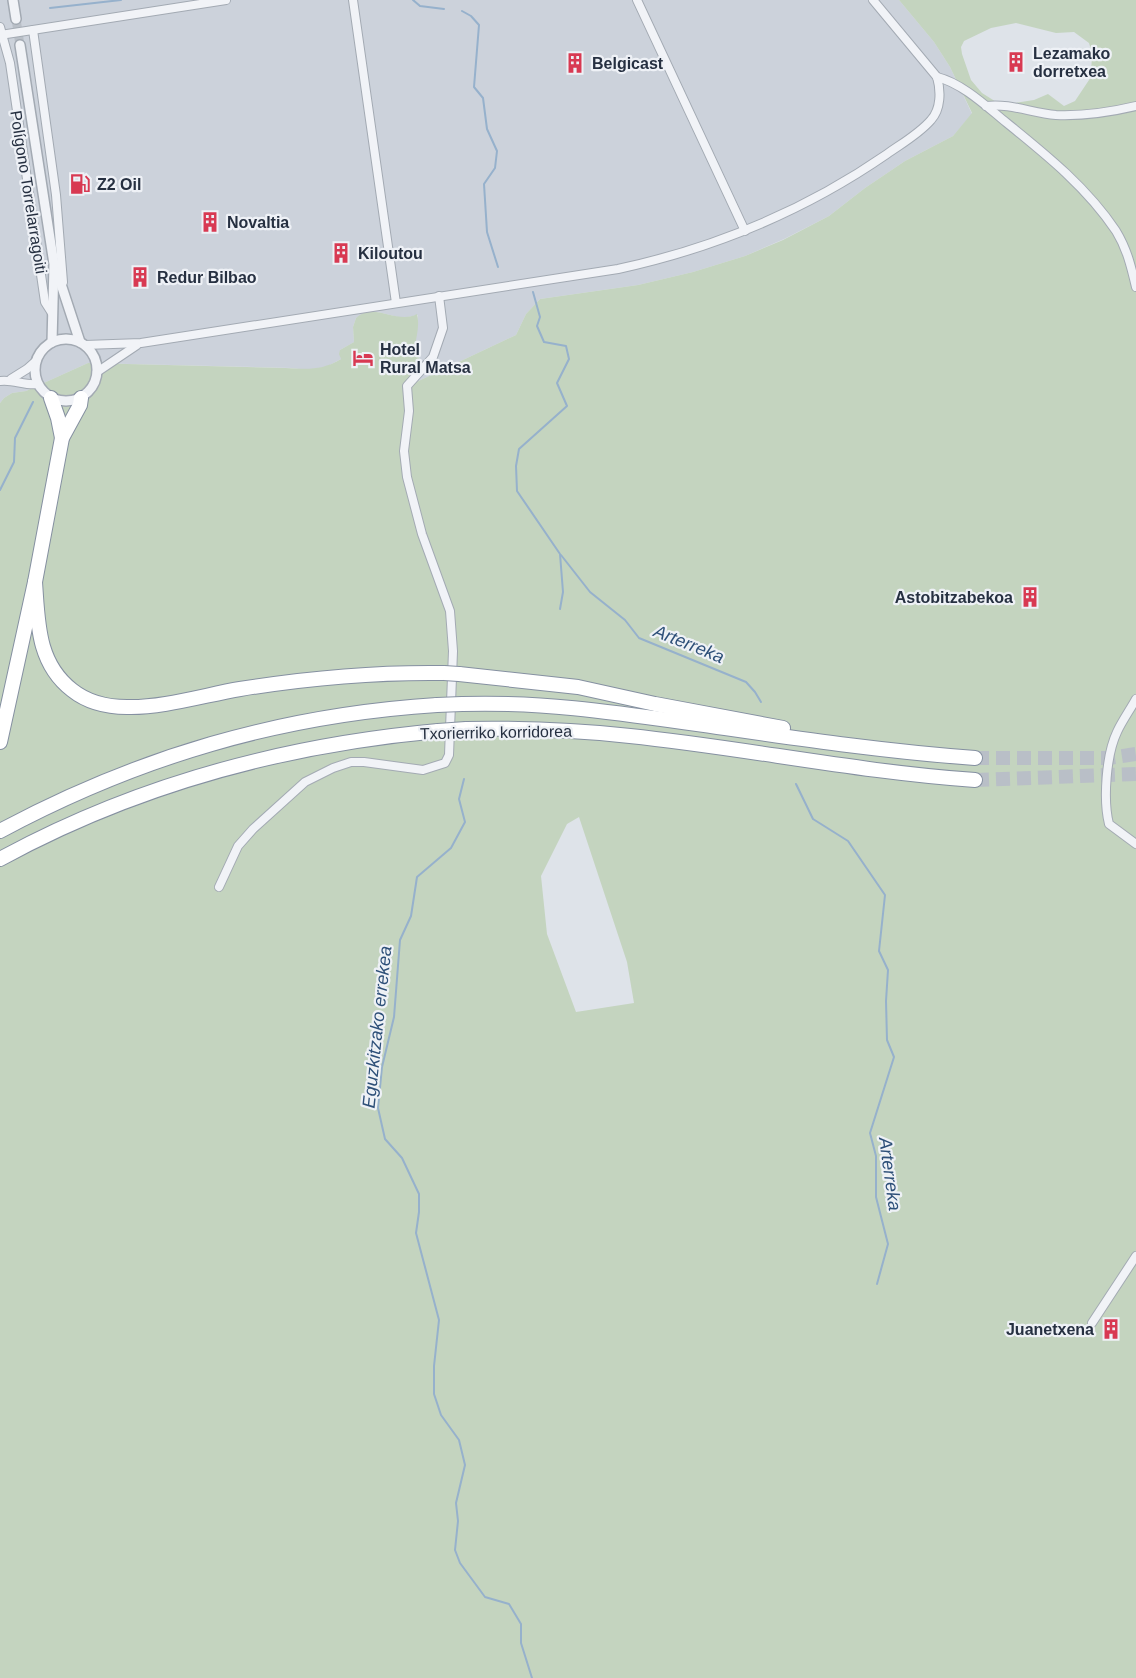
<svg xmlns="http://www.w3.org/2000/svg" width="1136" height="1678" font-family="Helvetica,sans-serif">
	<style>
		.built { fill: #ccd2db }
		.green { fill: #c4d4bf; fill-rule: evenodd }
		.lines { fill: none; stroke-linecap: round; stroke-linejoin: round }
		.stream { stroke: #96b1cc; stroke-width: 2 }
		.tertiary-tunnel { stroke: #b9bfc7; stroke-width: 9; stroke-dasharray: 9 4.5; stroke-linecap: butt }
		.motorway-tunnel { stroke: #b9bfc7; stroke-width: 14; stroke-dasharray: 14 7; stroke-linecap: butt }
		.minor-casing { stroke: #a3aab3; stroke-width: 10 }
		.tertiary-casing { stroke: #a3aab3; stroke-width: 12 }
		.motorway-casing { stroke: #8590a1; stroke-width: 16 }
		.minor { stroke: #f1f3f7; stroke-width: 8 }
		.tertiary { stroke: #f1f3f7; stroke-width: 9 }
		.motorway { stroke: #fff; stroke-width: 14 }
		.motorway-bridge-casing { stroke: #8590a1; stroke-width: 16; stroke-linecap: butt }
		.motorway-bridge { stroke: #fff; stroke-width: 14 }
		.labels { text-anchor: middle; stroke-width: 4.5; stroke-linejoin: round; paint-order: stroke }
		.poi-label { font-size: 16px; font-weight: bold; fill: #263041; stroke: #eef1f6; text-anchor: start }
		.street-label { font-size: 16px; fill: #263041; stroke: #eef1f6 }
		.water-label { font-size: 18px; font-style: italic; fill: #2d4f78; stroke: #eef1f6 }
	</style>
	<rect width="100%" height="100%" fill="#dee3e9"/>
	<path class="built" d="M0,0H899L934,42L950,67L972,114L953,136L905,161L865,188L829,216L784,239L745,256L693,272L638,285L540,299L526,314L516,335L410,385L417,356L415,340L418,315L402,318L378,312H368L356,318L353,327L354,342L340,350L341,359L326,367L307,370L292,368L88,363L26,391L12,393L4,398L0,403Z"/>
	<path class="green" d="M899,0H1136V1678H0V403L4,398L12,393L26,391L88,363L285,368C307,369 321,371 341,359L339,354L340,350L354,342L353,327L356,318C374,301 397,325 417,314C422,336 408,341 423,366L410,385L516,335L526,314L540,299L638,285L693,272L745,256L783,240L829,216L865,188L905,161L953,136L972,113L950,67L934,42ZM1016,23L1056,33L1074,32L1089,43L1092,53L1091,77L1075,101L1064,106L1048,94L1034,100L1001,105L982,93L971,80L962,54L961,47L964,41L991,28ZM579,817L627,962L634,1003L576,1012L547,934L541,876L567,824Z"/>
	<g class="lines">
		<g class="stream">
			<path d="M413,0L420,6L444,9"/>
			<path d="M50,8L121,0"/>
			<path d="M462,11L471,16L479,25L474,87L483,98L487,129L497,151L495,168L484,184L487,232L498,267"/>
			<path d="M533,292L540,317L537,326L544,342L566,346L569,359L557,383L567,406L519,449L516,466L517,491L560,554L563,592L560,609"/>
			<path d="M0,490L14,462L15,438L33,402"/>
			<path d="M561,555L590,592L625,620L639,638L746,682L755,692L761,702"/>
			<path d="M464,779L459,799L465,822L451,848L417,877L411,916L400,940L394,1017L382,1067L378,1108L385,1139L402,1158L419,1194V1212L416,1233L439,1320L434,1366V1394L441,1415L459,1440L465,1465L456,1503L458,1521L455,1550L460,1563L485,1597L509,1604L521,1624V1643L532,1678"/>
			<path d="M796,784L813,819L848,841L885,895L879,951L888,970L886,1001L887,1040L894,1057L870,1133L876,1156V1197L888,1244L877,1284"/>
		</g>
		<path class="tertiary-tunnel" d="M16,19L20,45"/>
		<g class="motorway-tunnel">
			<path d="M975,758H1109L1136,754"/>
			<path d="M975,780L1136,774"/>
		</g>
		<g class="minor-casing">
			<g id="minor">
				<path d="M353,0L396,303"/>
				<path d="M637,0L745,231"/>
				<path d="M0,27L10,63L45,302L52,313"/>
				<path d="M33,30L56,195L63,282"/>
				<path d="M0,35L226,0"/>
				<path d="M937,77C961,83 984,104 1002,119C1044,153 1086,186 1116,231C1127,249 1131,266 1136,287"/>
				<path d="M986,106C1010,103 1032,113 1056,115C1082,116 1111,112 1136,106"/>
				<path d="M85,345L141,343L618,269C715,248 806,210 887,154C901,144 919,134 931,120C941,109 941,91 937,77L873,0"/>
				<path d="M97,372L137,345"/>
				<path d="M11,379L27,369L36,361"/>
				<path d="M0,381C13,379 25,386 38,384"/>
				<path d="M1136,699C1130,710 1122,721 1117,732C1106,755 1103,800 1109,824L1136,844"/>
				<path d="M219,887L238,846L253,829L305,782L333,768L351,762H364L423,770L445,763L449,755L453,651L450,611L422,534L407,477L404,451L409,411L407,386L433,357L443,328L439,296"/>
				<path d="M1092,1323L1136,1256"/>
			</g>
		</g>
		<g class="tertiary-casing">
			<g id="tertiary">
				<path d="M13,0L16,19"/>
				<path d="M20,45L54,264L52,342"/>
				<path d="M57,272L80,342"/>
				<circle cx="66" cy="370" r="31"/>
			</g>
		</g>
		<g class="motorway-casing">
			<g id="motorway">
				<path d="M51,398L58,418L62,438"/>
				<path d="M35,582C38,622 37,663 72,690C87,702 108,707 127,707C162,708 205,695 240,689C308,678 375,672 444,673"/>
				<path d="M459,674L578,687L655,704L783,728"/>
				<path d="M462,704C552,701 637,716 725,728C808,740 891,752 975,758"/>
				<path d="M466,729C521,728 575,730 630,736C745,748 859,772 975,780"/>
				<path d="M0,742L35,582L62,438L80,405L81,398"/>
				<path d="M0,831C138,757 280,715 437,705"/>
				<path d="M0,859C136,785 284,745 438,731"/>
			</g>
		</g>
		<use href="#minor" class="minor"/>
		<use href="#tertiary" class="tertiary"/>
		<use href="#motorway" class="motorway"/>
		<g class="motorway-bridge-casing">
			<g id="motorway-bridge">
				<path d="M444,673L459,674"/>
				<path d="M437,705L462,704"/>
				<path d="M438,731L466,729"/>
			</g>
		</g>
		<use href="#motorway-bridge" class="motorway-bridge"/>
	</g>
	<defs>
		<g id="building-bare" transform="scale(1.62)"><path d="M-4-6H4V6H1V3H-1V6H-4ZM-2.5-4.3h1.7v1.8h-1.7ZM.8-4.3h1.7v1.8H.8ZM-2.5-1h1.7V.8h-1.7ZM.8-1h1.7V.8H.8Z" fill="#d83952" stroke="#eef1f6" stroke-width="2.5" paint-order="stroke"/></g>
		<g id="fuel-bare" transform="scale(1.62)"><path d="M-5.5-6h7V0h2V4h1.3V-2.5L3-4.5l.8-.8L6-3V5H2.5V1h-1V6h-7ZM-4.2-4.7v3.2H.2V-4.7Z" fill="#d83952" stroke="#eef1f6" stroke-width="2.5" paint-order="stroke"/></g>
		<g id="hotel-bare" transform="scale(1.62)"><path d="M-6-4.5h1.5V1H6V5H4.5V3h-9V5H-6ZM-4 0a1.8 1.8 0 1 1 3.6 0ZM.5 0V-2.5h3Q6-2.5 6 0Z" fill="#d83952" stroke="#eef1f6" stroke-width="2.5" paint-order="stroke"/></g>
	</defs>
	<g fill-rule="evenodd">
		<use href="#building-bare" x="1016" y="62"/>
		<use href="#building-bare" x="575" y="63"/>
		<use href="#fuel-bare" x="80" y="184"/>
		<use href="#building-bare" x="210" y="222"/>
		<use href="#building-bare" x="341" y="253"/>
		<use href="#building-bare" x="140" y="277"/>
		<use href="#hotel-bare" x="363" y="358"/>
		<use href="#building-bare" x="1030" y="597"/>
		<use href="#building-bare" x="1111" y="1329"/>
	</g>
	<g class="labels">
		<g class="poi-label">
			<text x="1033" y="59">Lezamako<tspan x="1033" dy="18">dorretxea</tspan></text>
			<text x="592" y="69">Belgicast</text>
			<text x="97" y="190">Z2 Oil</text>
			<text x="227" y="228">Novaltia</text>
			<text x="358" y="259">Kiloutou</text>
			<text x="157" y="283">Redur Bilbao</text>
			<text x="380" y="355">Hotel<tspan x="380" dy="18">Rural Matsa</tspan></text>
			<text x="1013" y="603" text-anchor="end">Astobitzabekoa</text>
			<text x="1094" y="1335" text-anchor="end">Juanetxena</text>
		</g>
		<g class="street-label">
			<text transform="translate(29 192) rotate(81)" y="6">Polígono Torrelarragoiti</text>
			<text transform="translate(496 732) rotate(-1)" y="6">Txorierriko korridorea</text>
		</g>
		<g class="water-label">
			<text transform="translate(689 644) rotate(22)" y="6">Arterreka</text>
			<text transform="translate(377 1027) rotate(-84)" y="6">Eguzkitzako errekea</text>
			<text transform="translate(890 1174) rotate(82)" y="6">Arterreka</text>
		</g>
	</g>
</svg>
